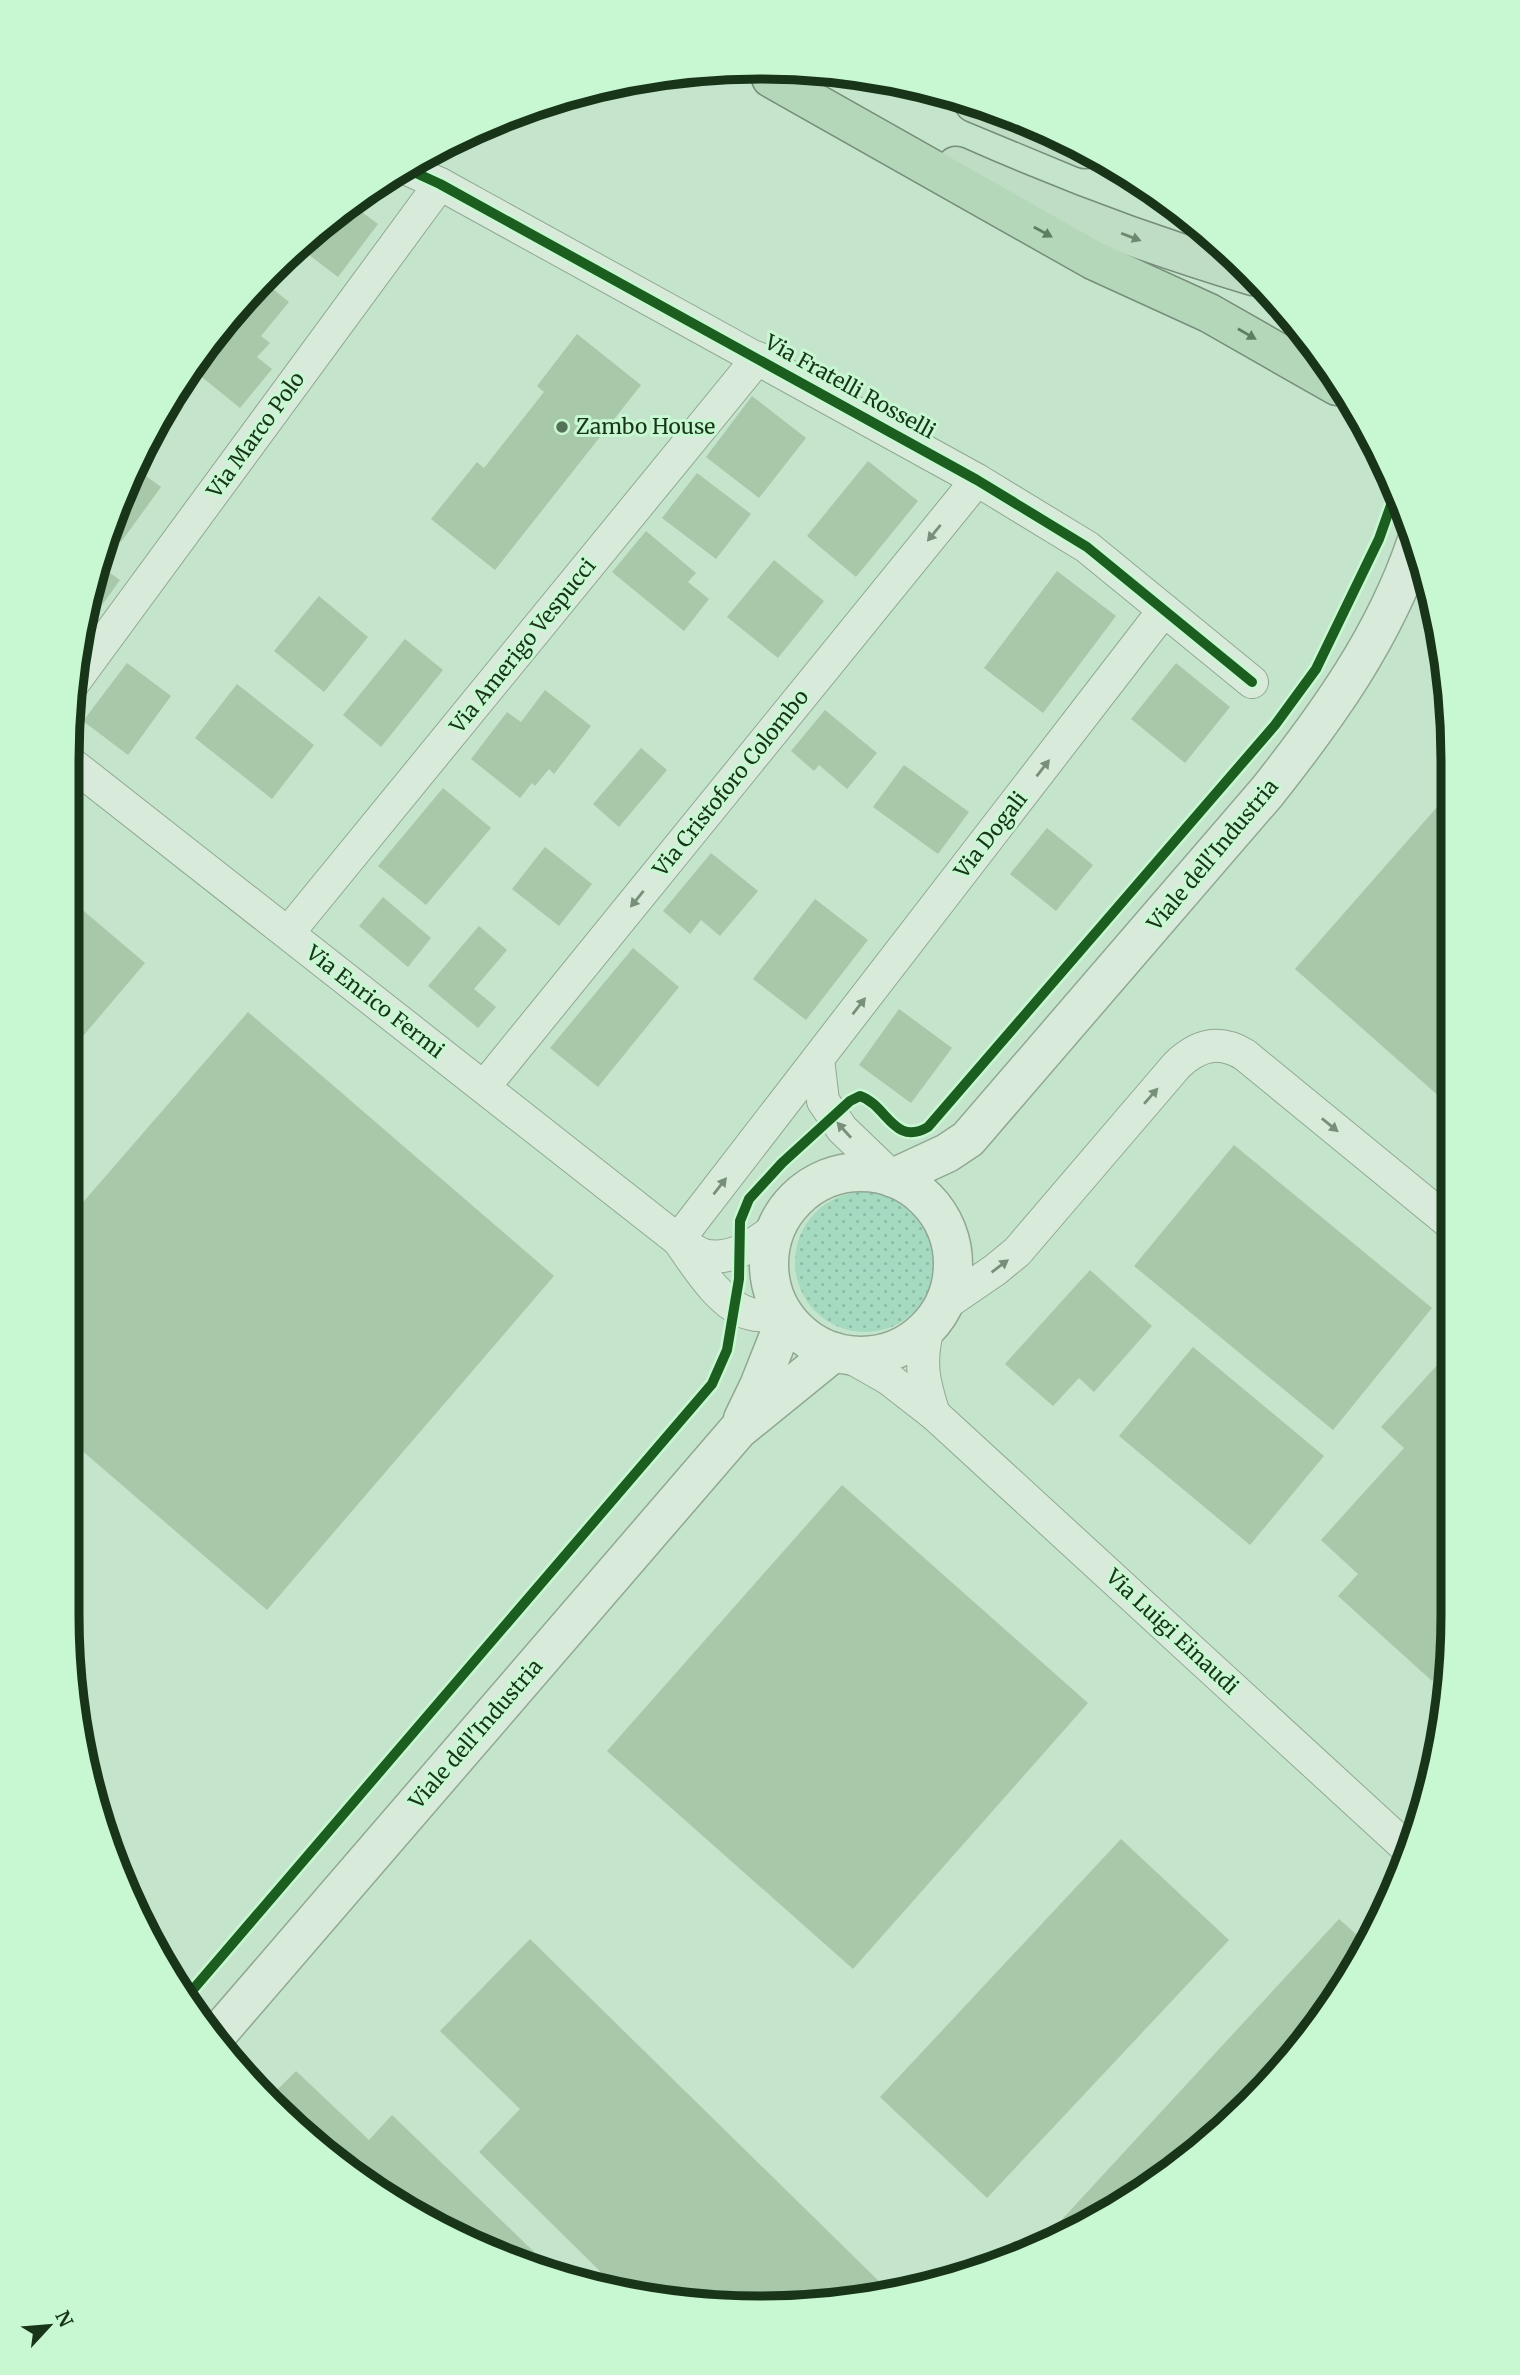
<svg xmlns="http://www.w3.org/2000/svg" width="1520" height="2375" font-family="Merriweather,serif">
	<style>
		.grass { fill: url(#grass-dots) }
		.building { fill: #a7c8a9 }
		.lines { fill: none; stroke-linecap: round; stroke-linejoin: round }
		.minor-casing { stroke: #90a893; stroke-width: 34 }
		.tertiary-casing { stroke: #90a893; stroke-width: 41 }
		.trunk-casing { stroke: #768d7a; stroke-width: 41 }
		.motorway-casing { stroke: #768d7a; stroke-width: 41 }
		.minor { stroke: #d8ebdb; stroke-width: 32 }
		.tertiary { stroke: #d8ebdb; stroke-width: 38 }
		.trunk { stroke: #beddc4; stroke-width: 38 }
		.motorway { stroke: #b5d7b9; stroke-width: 38 }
		.cycleway-casing { stroke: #c8f8d2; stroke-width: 15 }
		.cycleway { stroke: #1b5e20; stroke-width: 10 }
		.oneway { fill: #5f7e61 }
		.oneway2 { fill: #6c896e }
		.oneway3 { fill: #78907a }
		.poi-dot { fill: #557258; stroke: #c8f8d2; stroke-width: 2.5 }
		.labels { text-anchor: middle; stroke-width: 6; stroke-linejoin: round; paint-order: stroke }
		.street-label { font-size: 21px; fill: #193519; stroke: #c8f8d2 }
		.poi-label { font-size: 21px; fill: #193519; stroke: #c8f8d2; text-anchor: start }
		.rim { fill: none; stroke: #193519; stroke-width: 9 }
	</style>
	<defs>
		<pattern id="grass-dots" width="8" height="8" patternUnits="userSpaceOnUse" patternTransform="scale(1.75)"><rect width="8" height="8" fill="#a5d9c0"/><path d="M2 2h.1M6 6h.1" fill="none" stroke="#8dbba4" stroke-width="1.8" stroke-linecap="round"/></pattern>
	</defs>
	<rect width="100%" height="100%" fill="#c5e4cc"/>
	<circle class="grass" cx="865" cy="1262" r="70"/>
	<g class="building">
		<path d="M351,204L378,224L338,277L296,245Z"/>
		<path d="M263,281L289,302L261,336L270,343L257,357L272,369L240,408L192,369L210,338Z"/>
		<path d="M577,334L641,385L495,570L431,519L477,462L484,468L544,392L537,386Z"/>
		<path d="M752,396L806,438L759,498L706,457Z"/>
		<path d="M868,461L918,501L856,577L807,536Z"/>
		<path d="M135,468L161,487L121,542L109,533L119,494Z"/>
		<path d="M697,473L751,514L716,559L662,518Z"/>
		<path d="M646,531L696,573L688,582L709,599L684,631L612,572Z"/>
		<path d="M774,560L824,601L778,658L727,617Z"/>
		<path d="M100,566L120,580L82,633Z"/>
		<path d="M1057,571L1116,616L1043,713L984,668Z"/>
		<path d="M319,596L368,637L324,692L274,651Z"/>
		<path d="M405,639L443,670L381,747L343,715Z"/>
		<path d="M127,663L171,696L128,755L83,721Z"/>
		<path d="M1176,663L1230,707L1185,763L1131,719Z"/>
		<path d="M237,684L314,745L272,799L195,738Z"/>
		<path d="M545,690L591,726L554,774L549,769L535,786L532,783L520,798L471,759L507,712L521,722Z"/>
		<path d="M825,710L877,753L847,789L819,765L814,771L791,751Z"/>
		<path d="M641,748L667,770L619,827L593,804Z"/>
		<path d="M904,765L969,812L938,854L873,807Z"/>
		<path d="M443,788L491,828L426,905L378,866Z"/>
		<path d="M1452,790L1450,1067V1106L1295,969Z"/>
		<path d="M1047,828L1093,865L1056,911L1010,874Z"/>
		<path d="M545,847L592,884L559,926L512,889Z"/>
		<path d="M711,853L758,891L720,936L701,920L690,934L663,911Z"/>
		<path d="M383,897L431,938L408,967L359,926Z"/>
		<path d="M815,899L868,940L806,1020L753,979Z"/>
		<path d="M72,901L145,963L72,1049Z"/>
		<path d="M479,926L507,950L474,989L496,1007L478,1028L428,986Z"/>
		<path d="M633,948L679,987L598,1087L550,1048Z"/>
		<path d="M899,1009L952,1048L911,1103L859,1065Z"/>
		<path d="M248,1012L554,1276L267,1610L72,1442V1215Z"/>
		<path d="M1234,1145L1432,1308L1333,1430L1134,1266Z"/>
		<path d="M1090,1270L1152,1326L1094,1392L1079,1378L1053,1406L1005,1364Z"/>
		<path d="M1193,1347L1324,1456L1250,1545L1119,1436Z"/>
		<path d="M1449,1352L1448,1664L1432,1681L1338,1596L1358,1574L1321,1540L1404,1448L1381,1427Z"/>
		<path d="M842,1485L1088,1703L853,1969L607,1751Z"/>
		<path d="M1121,1839L1229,1940L987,2198L880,2097Z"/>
		<path d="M1339,1919L1365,1942L1310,2037L1218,2136L1145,2192L1031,2253Z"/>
		<path d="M530,1939L892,2294L850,2303L715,2307L617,2288L479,2152L520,2109L440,2031Z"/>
		<path d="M296,2071L369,2140L392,2115L559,2276L537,2272L414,2216L338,2165L266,2101Z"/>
	</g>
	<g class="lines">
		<g class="minor-casing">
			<g id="minor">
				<path d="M403,167L440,184L977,480L1087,547L1252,682"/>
				<path d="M72,685L440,184"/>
				<path d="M72,764L678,1240C686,1245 695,1252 703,1255C730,1262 756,1244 776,1228"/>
				<path d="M288,933L758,358"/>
				<path d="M818,1059L823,1101L842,1129L893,1178"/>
				<path d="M484,1087L977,480"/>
				<path d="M678,1240L1164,610"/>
				<path d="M679,1241C696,1265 721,1307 751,1314C761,1317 772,1314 783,1312"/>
				<path d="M944,1305L995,1270L1017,1252L1177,1065C1198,1045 1219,1039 1245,1055L1450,1223"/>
				<path d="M928,1328C919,1362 923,1381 934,1414"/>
				<path d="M847,1355L889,1379L934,1414L1409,1850"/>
			</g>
		</g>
		<g class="tertiary-casing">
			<g id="tertiary">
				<circle cx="861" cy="1264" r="92"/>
				<path d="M893,1178L947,1153L968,1139L1267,792C1328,715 1384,637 1416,543"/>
				<path d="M743,1419L759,1386L786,1318"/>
				<path d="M214,2038L738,1430L834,1352"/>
			</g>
		</g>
		<g class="trunk-casing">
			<g id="trunk">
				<path d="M974,103L1085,149"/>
				<path d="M956,166C1053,209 1152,246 1253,276"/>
			</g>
		</g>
		<g class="motorway-casing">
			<path id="motorway" d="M771,78L1093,260L1209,313L1337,386"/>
		</g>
		<use href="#minor" class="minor"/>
		<use href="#tertiary" class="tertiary"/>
		<use href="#trunk" class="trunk"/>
		<use href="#motorway" class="motorway"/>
		<g class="cycleway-casing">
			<g id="cycleway">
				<path d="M403,167L440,184L977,480L1087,547L1252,682"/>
				<path d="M184,2000L712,1384L727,1350L739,1279L740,1221L749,1199L782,1163L850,1101L860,1096C887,1105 894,1147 928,1127L1275,725L1316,669L1379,539L1396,491"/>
			</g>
		</g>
		<use href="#cycleway" class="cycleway"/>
	</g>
	<defs><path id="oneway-solid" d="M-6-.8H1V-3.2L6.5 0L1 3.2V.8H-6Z" transform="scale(1.75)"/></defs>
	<g class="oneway">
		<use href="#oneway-solid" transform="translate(1043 232) rotate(29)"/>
		<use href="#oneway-solid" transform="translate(1247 334) rotate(30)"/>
	</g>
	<use class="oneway2" href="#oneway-solid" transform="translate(1131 237) rotate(21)"/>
	<g class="oneway3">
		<use href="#oneway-solid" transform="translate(934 533) rotate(129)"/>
		<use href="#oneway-solid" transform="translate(1043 768) rotate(-52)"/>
		<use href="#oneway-solid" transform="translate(637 899) rotate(129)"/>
		<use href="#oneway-solid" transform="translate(859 1006) rotate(-52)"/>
		<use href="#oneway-solid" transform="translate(1151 1096) rotate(-49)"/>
		<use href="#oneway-solid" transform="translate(1330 1125) rotate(39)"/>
		<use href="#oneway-solid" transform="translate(844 1130) rotate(-132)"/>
		<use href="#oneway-solid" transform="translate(720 1186) rotate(-52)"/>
		<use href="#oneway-solid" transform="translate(1000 1266) rotate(-37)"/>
	</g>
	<circle class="poi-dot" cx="562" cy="427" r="7"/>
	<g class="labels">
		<g class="street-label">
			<text transform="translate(850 387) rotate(29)" y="7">Via Fratelli Rosselli</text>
			<text transform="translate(256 435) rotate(-54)" y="7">Via Marco Polo</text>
			<text transform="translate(523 646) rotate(-51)" y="7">Via Amerigo Vespucci</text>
			<text transform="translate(731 783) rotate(-51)" y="7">Via Cristoforo Colombo</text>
			<text transform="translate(991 835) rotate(-52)" y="7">Via Dogali</text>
			<text transform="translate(1213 855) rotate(-50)" y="7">Viale dell'Industria</text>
			<text transform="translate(375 1002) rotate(38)" y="7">Via Enrico Fermi</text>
			<text transform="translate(1172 1632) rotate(43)" y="7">Via Luigi Einaudi</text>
			<text transform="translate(476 1734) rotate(-49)" y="7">Viale dell'Industria</text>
		</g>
		<g class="poi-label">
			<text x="576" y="434">Zambo House</text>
		</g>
	</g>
	<path d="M0 0H1520V2375H0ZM760 79H760A681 681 0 0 1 1441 760V1615A681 681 0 0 1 760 2296H760A681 681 0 0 1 79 1615V760A681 681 0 0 1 760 79Z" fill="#c8f8d2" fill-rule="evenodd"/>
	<path class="rim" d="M760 79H760A681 681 0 0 1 1441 760V1615A681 681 0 0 1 760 2296H760A681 681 0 0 1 79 1615V760A681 681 0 0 1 760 79Z"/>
	<g transform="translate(49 2326) rotate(64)" stroke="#c8f8d2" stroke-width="5" paint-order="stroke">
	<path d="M0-5L12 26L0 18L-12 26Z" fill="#193519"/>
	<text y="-10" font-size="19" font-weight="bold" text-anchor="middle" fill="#193519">N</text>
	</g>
</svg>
